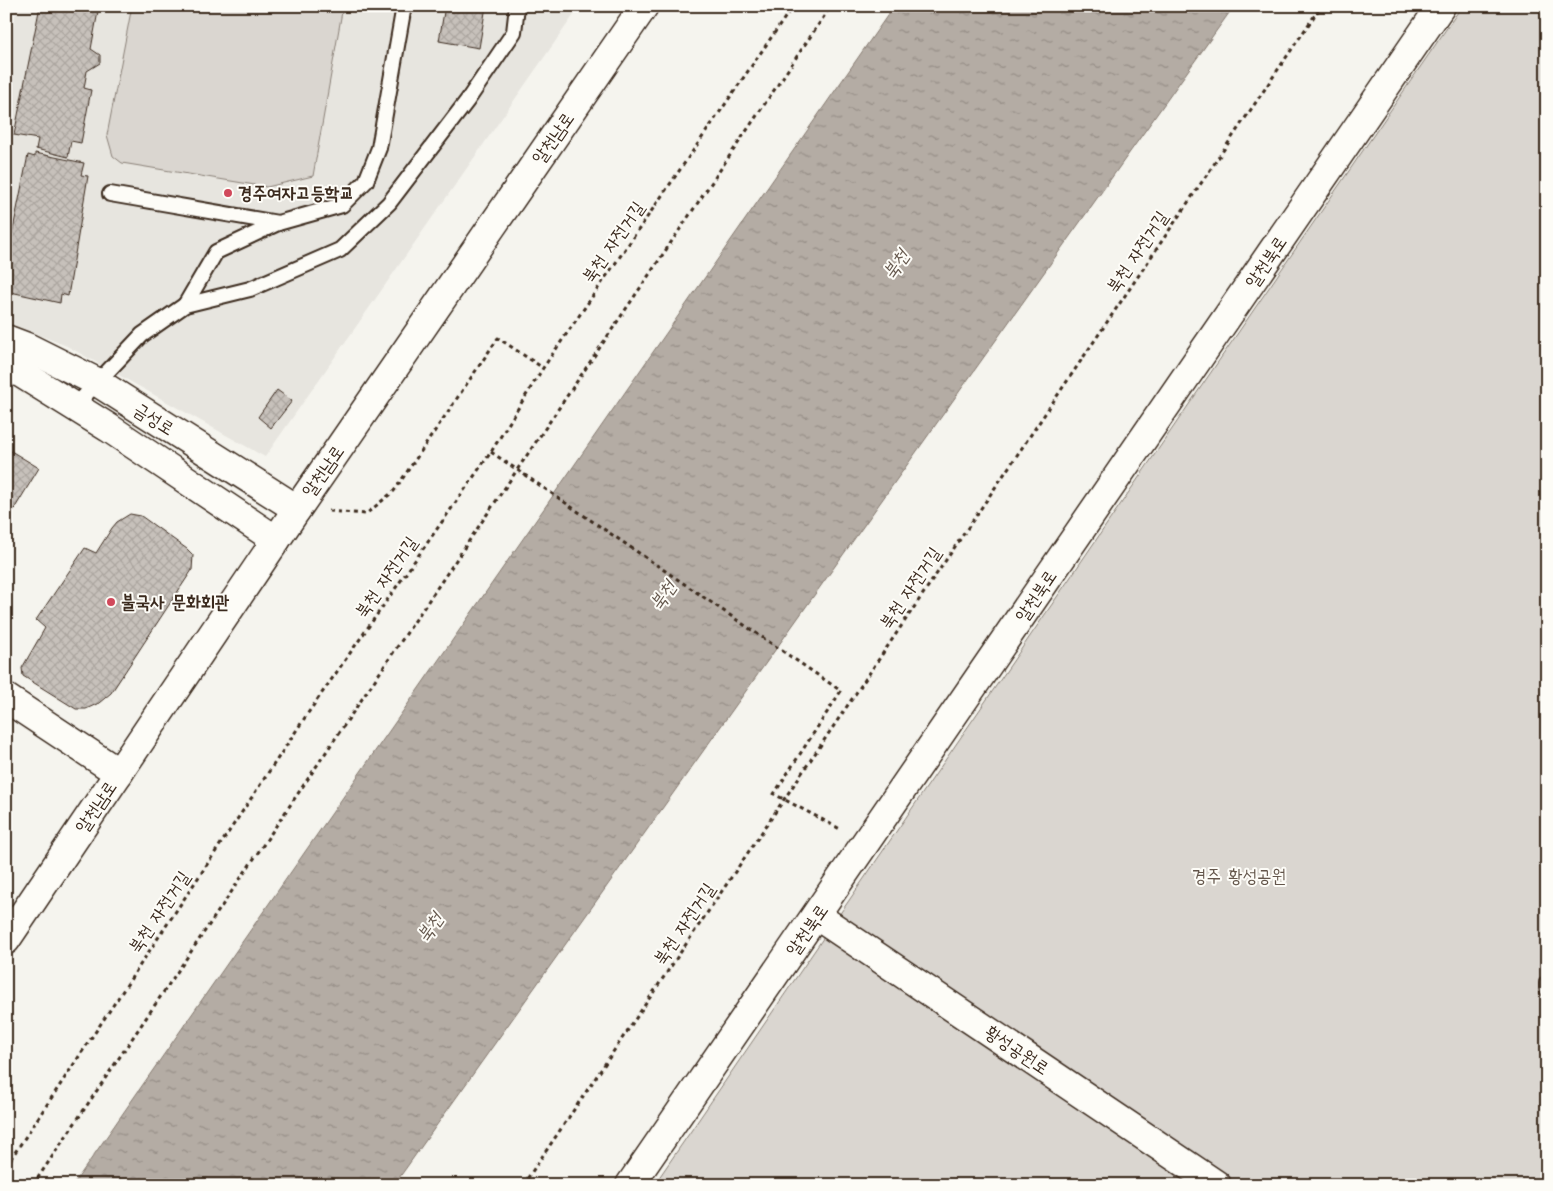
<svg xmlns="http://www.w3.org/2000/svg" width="1553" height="1191" font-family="'Architects Daughter','Poor Story',sans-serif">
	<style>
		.built { fill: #e7e5df }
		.green { fill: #dad6d0; stroke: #8a8077 }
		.water { fill: url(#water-ripples); stroke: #84786e }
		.building { fill: url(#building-cross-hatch); stroke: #3b2a1e }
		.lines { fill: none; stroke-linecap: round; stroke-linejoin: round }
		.lane-casing { stroke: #3b2a1e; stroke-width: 18 }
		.street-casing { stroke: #3b2a1e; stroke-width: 31 }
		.secondary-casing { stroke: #3b2a1e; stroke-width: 31 }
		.path { stroke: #3b2a1e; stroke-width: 3; stroke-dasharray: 4 4; stroke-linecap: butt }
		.lane { stroke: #fdfcf7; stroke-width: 14 }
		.street { stroke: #fdfcf7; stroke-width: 28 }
		.secondary { stroke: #fdfcf7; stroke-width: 28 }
		.poi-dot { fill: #d1495b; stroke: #fdfcf7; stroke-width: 2 }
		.labels { text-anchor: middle; stroke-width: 4; stroke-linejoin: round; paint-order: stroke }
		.street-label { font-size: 18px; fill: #3b2a1e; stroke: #fdfcf7 }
		.poi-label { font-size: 18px; font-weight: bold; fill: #3b2a1e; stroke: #fdfcf7; text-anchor: start }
		.park-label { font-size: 18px; fill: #63554a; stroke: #fdfcf7 }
		.water-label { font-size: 19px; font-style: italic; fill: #65584d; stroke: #fdfcf7 }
	</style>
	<defs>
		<pattern id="water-ripples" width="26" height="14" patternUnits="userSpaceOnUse" patternTransform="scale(1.25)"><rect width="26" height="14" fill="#b4aca4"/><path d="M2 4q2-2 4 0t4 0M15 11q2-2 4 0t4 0" fill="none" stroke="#948c85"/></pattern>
		<pattern id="building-cross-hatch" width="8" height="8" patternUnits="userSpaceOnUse" patternTransform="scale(1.25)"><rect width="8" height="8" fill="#c7c1bb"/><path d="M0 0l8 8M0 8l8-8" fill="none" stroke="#aca6a0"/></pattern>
	</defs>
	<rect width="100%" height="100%" fill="#f5f4ee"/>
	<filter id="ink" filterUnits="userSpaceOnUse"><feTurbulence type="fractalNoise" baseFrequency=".02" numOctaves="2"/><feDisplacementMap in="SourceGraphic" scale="10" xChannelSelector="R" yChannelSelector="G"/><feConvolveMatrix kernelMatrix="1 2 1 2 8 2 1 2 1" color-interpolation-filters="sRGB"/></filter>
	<g filter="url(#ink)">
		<path class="built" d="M17,6H580L265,457L67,346L6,322V64Z"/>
		<g class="green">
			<path d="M132,6H343L313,176L267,187L122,163L113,156L107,135Z"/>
			<path d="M1462,6H1547V1185H654Z"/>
		</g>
		<path class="water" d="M894,6H1234L394,1185H73Z"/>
		<g class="building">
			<path d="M40,6H99L91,49L100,55V63L87,71L84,88L91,90L81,143L71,141L68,157L36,149L38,139L14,135Z"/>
			<path d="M445,6H486L479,48L439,41Z"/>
			<path d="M35,153L84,163L81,175L88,176L68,296L61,294L60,303L6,291V264L28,155L35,157Z"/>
			<path d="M277,390L292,401L271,428L258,417Z"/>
			<path d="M6,448L39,468L13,511L6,506Z"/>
			<path d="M130,514L141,516L187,549L193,555L192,570L111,693L99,703L86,709H76L23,676L22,668L45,628L36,620L85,548L96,553L112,528L117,522Z"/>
		</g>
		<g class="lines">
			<g class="lane-casing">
				<g id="lane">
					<path d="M110,194L278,223"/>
					<path d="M185,305L216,252L278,223L342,205L366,181L379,148L404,6"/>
					<path d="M75,406L142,335L185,305L250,289L340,250L389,203L467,101L514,32L517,6"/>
					<path d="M1547,983V989"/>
				</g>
			</g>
			<g class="street-casing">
				<path id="street" d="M6,698L119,773"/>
			</g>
			<g class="secondary-casing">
				<g id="secondary">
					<path d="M6,339L27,347L97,382L297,509"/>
					<path d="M6,367L19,372L109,428L276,540"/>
					<path d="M817,916L1217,1185"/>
					<path d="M6,940L297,509L644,6"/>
					<path d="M630,1185L1441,6"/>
				</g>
			</g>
			<g class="path">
				<path d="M491,452L841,691L774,794L842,830"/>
				<path d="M329,511L366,514L394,491L498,338L543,368"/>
				<path d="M6,1166L308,713L491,452L543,368L793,6"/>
				<path d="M33,1185L831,6"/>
				<path d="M523,1185L1321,6"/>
			</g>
			<use href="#lane" class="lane"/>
			<use href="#street" class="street"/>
			<use href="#secondary" class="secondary"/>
		</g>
	</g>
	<g class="poi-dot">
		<circle cx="228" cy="193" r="5"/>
		<circle cx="111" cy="602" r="5"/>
	</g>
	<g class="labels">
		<g class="street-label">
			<text transform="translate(553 138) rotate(-55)" y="6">알천남로</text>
			<text transform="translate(613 242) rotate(-55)" y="6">북천 자전거길</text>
			<text transform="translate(1137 252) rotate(-56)" y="6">북천 자전거길</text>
			<text transform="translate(1266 262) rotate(-56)" y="6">알천북로</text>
			<text transform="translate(154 419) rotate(32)" y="6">금성로</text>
			<text transform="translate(323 471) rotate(-55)" y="6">알천남로</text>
			<text transform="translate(386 577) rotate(-55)" y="6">북천 자전거길</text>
			<text transform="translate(910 588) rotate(-56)" y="6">북천 자전거길</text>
			<text transform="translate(1036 596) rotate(-56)" y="6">알천북로</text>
			<text transform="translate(96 807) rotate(-56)" y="6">알천남로</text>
			<text transform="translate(159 912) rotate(-56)" y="6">북천 자전거길</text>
			<text transform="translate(684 924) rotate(-56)" y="6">북천 자전거길</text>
			<text transform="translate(807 930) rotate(-55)" y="6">알천북로</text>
			<text transform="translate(1017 1050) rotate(34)" y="6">황성공원로</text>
		</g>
		<g class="poi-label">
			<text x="238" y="199">경주여자고등학교</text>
			<text x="121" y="608">불국사 문화회관</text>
		</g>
		<g class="park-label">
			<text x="1239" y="882">경주 황성공원</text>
		</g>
		<g class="water-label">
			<text transform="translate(895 264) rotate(-55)" y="7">북천</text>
			<text transform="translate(662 595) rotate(-55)" y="7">북천</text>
			<text transform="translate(429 927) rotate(-55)" y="7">북천</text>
		</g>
	</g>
	<rect width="1553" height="1191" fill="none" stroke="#fdfcf7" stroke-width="25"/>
	<rect x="12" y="12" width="1528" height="1166" fill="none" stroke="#3b2a1e" stroke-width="2" filter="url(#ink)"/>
</svg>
